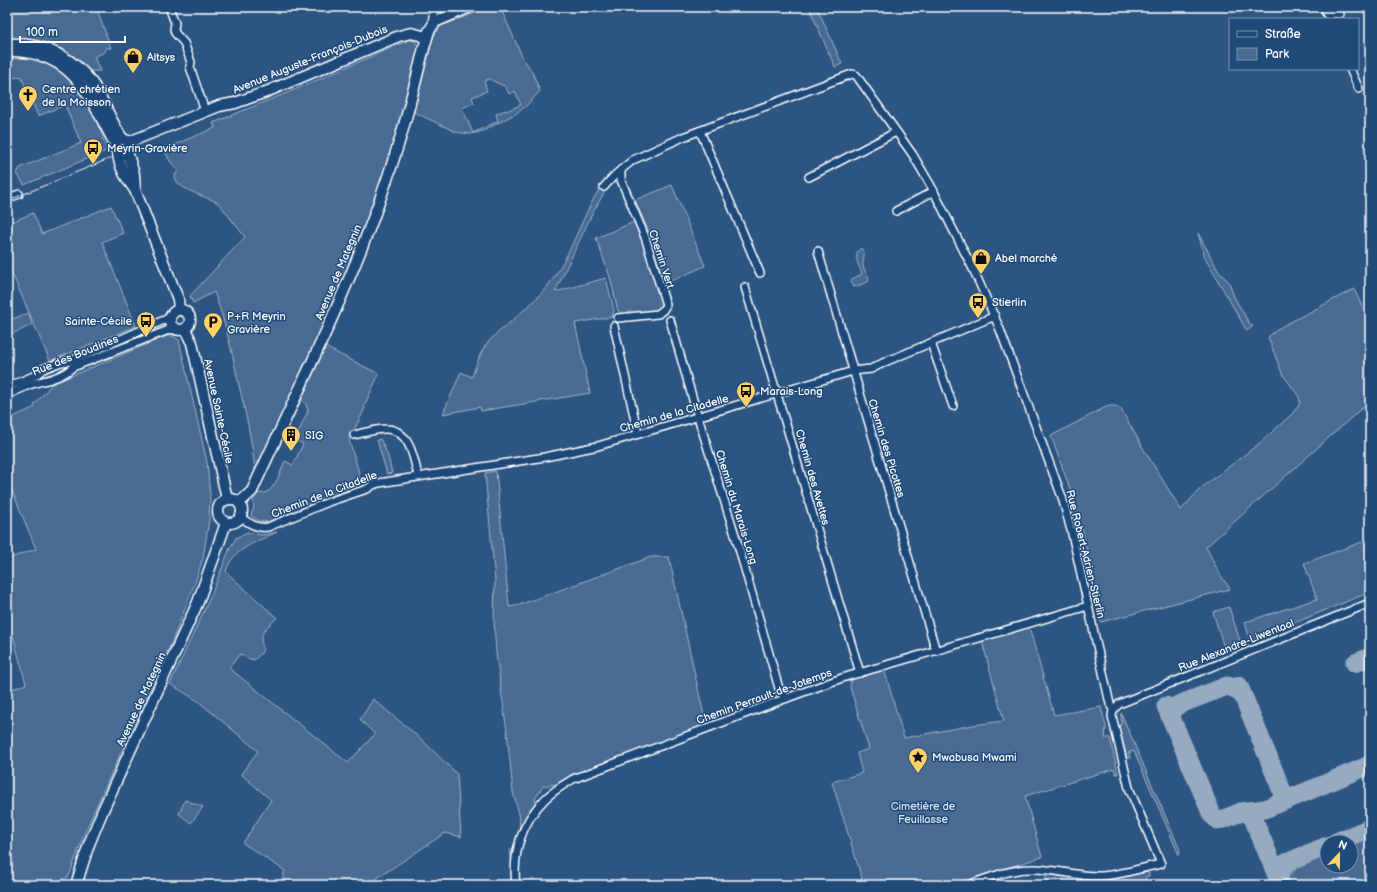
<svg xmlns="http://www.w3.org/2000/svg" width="1377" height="892" font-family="'Balsamiq Sans',sans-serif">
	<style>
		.green { fill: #486b92; stroke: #a4b5c8; fill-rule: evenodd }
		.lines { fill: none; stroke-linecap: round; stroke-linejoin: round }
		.taxiway { stroke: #96aac0; stroke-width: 19 }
		.street-casing { stroke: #fff; stroke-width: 10 }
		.secondary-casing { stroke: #fff; stroke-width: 13 }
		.street { stroke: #1f4a7a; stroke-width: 7 }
		.secondary { stroke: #1f4a7a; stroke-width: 10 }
		.tram { stroke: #fff; stroke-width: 1 }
		.labels { text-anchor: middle; stroke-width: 3; stroke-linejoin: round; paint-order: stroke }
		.poi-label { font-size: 11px; fill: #fff; stroke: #1f4a7a; text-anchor: start }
		.street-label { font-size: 11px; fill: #fff; stroke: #1f4a7a }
		.park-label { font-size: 11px; fill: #dae1e9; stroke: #1f4a7a }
	</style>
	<rect width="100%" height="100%" fill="#2c5582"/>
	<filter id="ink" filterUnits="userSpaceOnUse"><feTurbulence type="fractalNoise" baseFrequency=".025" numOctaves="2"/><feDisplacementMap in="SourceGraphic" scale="8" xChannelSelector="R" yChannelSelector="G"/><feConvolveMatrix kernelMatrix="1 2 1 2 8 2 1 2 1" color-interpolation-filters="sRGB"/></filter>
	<g filter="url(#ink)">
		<g class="green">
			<path d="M7,7H96L111,48H106L105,52L94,57L100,71H89L68,54L46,44L18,39L7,40Z"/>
			<path d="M491,7H500L522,56L533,74L540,91L525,107L515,114L483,131L475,133L470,134L456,132L414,112L433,37L441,26ZM489,79L506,87L509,94L515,91L521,105L506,111L505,110L496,114L498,121L473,133L462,108L474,103L472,97L487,91L484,81Z"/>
			<path d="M809,7H817L842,64L835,67Z"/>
			<path d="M409,40L415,41L417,44L418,49L411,79L389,158L359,242L338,292L255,471C252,440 245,410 238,381C232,351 225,321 214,292L193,303L190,296L245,237C238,228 231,219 224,210C222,208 221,205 218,203C213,198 163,187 178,171L170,161L164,149L215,128L213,123L301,87Z"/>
			<path d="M29,58C77,66 92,111 108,150L24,185L17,173L20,168L81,143L65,105L38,116L21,76L7,80V59Z"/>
			<path d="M602,185L606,189L591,216L555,292L606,278L614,310L612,317L575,323L590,393L481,411L480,407L443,414L461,372L472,377C476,366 479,355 485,346C491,338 500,331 507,325C523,311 540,297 552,280C573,251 582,215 602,185Z"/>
			<path d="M672,185L705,266L664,284L648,230L635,200Z"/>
			<path d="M111,206L123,233L102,242L136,326L50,361L7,262V224L33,213L42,234Z"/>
			<path d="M634,222L643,240L662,306L658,311L625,316L618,311L610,277L596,238Z"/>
			<path d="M1198,233L1219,272L1229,282L1234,297L1249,323L1253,326L1247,331L1205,258Z"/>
			<path d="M861,248C866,253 863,259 863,265C864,270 867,274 869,278L868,282L854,287L851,281L852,279L862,274C859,265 852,255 861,248Z"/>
			<path d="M1354,289L1370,324V401L1206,547L1219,573L1230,589L1101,622L1082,527L1075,525L1070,505L1074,500L1051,436L1106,407C1112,405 1118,405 1122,411L1143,448L1181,510L1201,488L1260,443L1292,414L1299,405L1300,401L1299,397L1282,373L1268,337L1279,328Z"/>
			<path d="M29,313L32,325L7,336V321Z"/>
			<path d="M167,336H172L179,340L207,462L210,495L209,520L203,558L196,580L172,642L101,796L85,832L69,876C55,886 41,885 26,885L25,883L21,885H7V691L26,684L14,639L7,618V559L36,549L7,478V420L35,407L34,405L52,384Z"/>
			<path d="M325,347L379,374L364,406L365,408L349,440L358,469L361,484L270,521C263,523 256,521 251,515L254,507L253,500L259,493C274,496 280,472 285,461L293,465L303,444L295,440L308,411L306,404L301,400Z"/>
			<path d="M380,439C387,451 389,459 392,473L387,474L377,440Z"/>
			<path d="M496,471L509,607L519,605L651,557H669L706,725L571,775L557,784L543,786L535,799L536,803L531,808L513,857L512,865L510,851L516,843L519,832L520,818L513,792L507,732L496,653L494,622L495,580L485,473Z"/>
			<path d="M247,532L263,535L277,532C259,541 231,549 226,572L277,618C272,622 264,629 262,635C258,647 271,646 254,660L247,658L241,654L239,655L229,668L348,763L375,734L360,720L373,699L421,739L457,774L461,837L445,833L367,885H280L285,871L243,843L271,800L241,774L258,751L198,701L170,684L210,598L230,548L236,538Z"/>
			<path d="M1370,539V592L1250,641L1245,622L1317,599L1304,563L1316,559Z"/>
			<path d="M1229,607L1241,644L1225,651L1213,612Z"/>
			<path d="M1029,627L1054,715L1101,707L1106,727L1105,738H1110L1118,774H1116L1114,769L1025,796L1042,857L953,885H864L832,782L862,773L857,753L869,749L850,687L852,678L884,669L904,738L973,725L1004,721L982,641Z"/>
			<path d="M1121,713L1180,850L1179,855L1134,751L1128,753L1131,758H1127L1119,726L1122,723L1121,720Z"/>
			<path d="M185,800L203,807L191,823L179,814Z"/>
			<path d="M1370,835V885H1290L1288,877L1292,874L1291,872L1295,870L1294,867L1327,853V866H1351V843Z"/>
			<path d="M1148,872L1149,876L1145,877L1146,880L1133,885H1049L1044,874L1081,878L1101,879Z"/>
		</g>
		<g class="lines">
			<g class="taxiway">
				<path d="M1355,663L1370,657"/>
				<path d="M1239,686L1282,791L1283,797L1278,803"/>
				<path d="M1166,706L1212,815L1218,820L1224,819L1241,812L1265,809L1370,765"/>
				<path d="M1171,718L1173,710L1178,705L1227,686L1232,687L1237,691"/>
				<path d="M1241,812L1248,813L1253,818L1281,885"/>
				<path d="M1336,842L1370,828"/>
				<path d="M1279,879L1280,871L1286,863L1327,846"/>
			</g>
			<g class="street-casing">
				<g id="street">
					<path d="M169,7L175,23L174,29L175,33L184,43L191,62L190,67L205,111"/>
					<path d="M1324,7L1329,19"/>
					<path d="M1326,13L1340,14"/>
					<path d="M432,25L434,7"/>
					<path d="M1350,69L1359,89"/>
					<path d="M700,131L760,273"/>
					<path d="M809,177L896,132"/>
					<path d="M604,187L613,177L621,170"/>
					<path d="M7,199L19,194"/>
					<path d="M896,211L934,191"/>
					<path d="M818,251L936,651"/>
					<path d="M745,287L860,673"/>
					<path d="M618,318L658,314L663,310L666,305L645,237L621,180V170L622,169L633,160L683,137L852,74L856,75L913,155L931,186L974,271L999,327L1062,497L1072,534L1110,704L1113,710L1112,716L1129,788L1161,864C1141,868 1121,875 1101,876C1077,877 1054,868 1031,869C1009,869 988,878 968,885"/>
					<path d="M670,320L698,417L736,538L780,692L787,698"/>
					<path d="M614,326L638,434"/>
					<path d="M931,343L953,406"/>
					<path d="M7,387L36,375L43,369L61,362L71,361L171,317"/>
					<path d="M7,395C17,391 28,384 39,382C52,379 63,376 73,367L174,328"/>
					<path d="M354,435C364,433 375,429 385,429C409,428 414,458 418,476"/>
					<path d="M240,517C249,523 257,529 268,527L331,501L367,489L373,485L379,483L545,457L598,446L853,371L871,369L885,362L995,316"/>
					<path d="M1113,710L1119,704L1370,603"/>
					<path d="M516,885C512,853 522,822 545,799C553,791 563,785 573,779L787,698L842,678L1088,606"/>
				</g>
			</g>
			<g class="secondary-casing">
				<g id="secondary">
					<path d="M7,44C43,42 77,58 96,89C105,105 112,123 122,138"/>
					<path d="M7,51C73,50 88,94 115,144"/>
					<circle cx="122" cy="146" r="7"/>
					<path d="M129,142L219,106L235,103L266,92L399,36L411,33L427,37"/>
					<path d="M129,149L128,155L134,174L135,190"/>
					<path d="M118,151C118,166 127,179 135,190L178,299L179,310"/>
					<circle cx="180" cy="320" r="10"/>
					<path d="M185,329L192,343L227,499"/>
					<circle cx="230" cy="511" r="12"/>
					<path d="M239,503L252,491L257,480C299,389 344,299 378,205C391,169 403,132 412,95C418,74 422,52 429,31L435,22L470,7"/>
					<path d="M76,885L89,844L103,810L198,602L226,523"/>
				</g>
			</g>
			<use href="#street" class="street"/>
			<use href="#secondary" class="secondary"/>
			<path class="tram" d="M7,201L111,158"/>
		</g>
	</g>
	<defs>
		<g id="shop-pin" transform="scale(1)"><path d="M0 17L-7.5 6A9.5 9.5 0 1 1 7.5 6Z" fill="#ffd166" stroke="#1f4a7a"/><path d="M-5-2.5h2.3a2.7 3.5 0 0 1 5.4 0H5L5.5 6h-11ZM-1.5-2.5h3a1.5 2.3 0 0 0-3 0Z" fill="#111"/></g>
		<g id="church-pin" transform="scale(1)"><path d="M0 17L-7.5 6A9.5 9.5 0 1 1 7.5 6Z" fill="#ffd166" stroke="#1f4a7a"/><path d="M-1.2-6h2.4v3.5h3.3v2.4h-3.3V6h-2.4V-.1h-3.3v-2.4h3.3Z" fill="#111"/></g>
		<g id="bus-pin" transform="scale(1)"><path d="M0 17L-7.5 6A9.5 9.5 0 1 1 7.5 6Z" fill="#ffd166" stroke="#1f4a7a"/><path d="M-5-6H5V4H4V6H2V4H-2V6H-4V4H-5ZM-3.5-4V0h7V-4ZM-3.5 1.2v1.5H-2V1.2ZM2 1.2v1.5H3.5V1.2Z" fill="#111"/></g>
		<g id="parking-pin" transform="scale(1)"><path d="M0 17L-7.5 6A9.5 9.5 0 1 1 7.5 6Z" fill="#ffd166" stroke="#1f4a7a"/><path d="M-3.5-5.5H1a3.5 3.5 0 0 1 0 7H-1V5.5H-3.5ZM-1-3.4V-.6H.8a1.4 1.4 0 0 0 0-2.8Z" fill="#111"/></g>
		<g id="building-pin" transform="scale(1)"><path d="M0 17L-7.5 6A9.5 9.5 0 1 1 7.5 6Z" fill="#ffd166" stroke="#1f4a7a"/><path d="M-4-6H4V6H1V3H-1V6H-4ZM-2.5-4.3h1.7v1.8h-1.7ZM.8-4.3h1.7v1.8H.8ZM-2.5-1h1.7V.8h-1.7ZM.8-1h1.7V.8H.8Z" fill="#111"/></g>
		<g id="sight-pin" transform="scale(1)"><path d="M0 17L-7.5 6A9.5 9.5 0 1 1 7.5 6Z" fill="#ffd166" stroke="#1f4a7a"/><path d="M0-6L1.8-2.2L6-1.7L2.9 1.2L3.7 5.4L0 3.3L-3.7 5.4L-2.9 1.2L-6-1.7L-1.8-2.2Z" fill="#111"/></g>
	</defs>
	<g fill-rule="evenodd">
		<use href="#shop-pin" x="133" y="57"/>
		<use href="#church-pin" x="28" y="95"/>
		<use href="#bus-pin" x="93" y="148"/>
		<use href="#shop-pin" x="981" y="258"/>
		<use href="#bus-pin" x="978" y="302"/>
		<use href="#bus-pin" x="146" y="321"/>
		<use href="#parking-pin" x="213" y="322"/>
		<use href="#bus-pin" x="746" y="391"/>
		<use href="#building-pin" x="291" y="435"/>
		<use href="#sight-pin" x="918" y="757"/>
	</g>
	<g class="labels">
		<g class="poi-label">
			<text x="147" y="61">Altsys</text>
			<text x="42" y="93">Centre chrétien<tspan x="42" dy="13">de la Moisson</tspan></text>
			<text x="107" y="152">Meyrin-Gravière</text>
			<text x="995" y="262">Abel marché</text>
			<text x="992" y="306">Stierlin</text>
			<text x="227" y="320">P+R Meyrin<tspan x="227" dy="13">Gravière</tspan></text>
			<text x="132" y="325" text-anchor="end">Sainte-Cécile</text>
			<text x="760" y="395">Marais-Long</text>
			<text x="305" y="439">SIG</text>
			<text x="932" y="761">Mwabusa Mwami</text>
		</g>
		<g class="street-label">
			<text transform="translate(310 59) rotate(-22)" y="4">Avenue Auguste-François-Dubois</text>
			<text transform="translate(662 259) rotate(72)" y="4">Chemin Vert</text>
			<text transform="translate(338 272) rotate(-67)" y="4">Avenue de Mategnin</text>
			<text transform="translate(75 355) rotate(-22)" y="4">Rue des Boudines</text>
			<text transform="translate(219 411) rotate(78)" y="4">Avenue Sainte-Cécile</text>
			<text transform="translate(674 413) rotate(-16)" y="4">Chemin de la Citadelle</text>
			<text transform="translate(887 448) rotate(73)" y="4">Chemin des Picottes</text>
			<text transform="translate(813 477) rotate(74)" y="4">Chemin des Avettes</text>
			<text transform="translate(324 494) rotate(-21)" y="4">Chemin de la Citadelle</text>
			<text transform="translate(737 507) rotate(73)" y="4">Chemin du Marais-Long</text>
			<text transform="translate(1086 554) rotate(76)" y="4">Rue Robert-Adrien-Stierlin</text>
			<text transform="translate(1236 645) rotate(-22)" y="4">Rue Alexandre-Liwentaal</text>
			<text transform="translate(764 696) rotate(-20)" y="4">Chemin Perrault-de-Jotemps</text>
			<text transform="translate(141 699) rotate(-65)" y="4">Avenue de Mategnin</text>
		</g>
		<g class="park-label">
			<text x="923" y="810">Cimetière de<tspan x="923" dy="13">Feuillasse</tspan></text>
		</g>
	</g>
	<rect width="1377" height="892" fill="none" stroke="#1f4a7a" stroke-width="24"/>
	<rect x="12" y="12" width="1353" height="868" fill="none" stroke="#fff" stroke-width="1.5" filter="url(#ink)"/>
	<rect x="1229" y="18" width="130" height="52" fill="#1f4a7a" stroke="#7992af"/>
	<rect x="1237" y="31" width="20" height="6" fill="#1f4a7a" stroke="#7992af"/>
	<text x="1265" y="38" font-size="12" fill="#ffffff">Straße</text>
	<rect x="1237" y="48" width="20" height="12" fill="#486b92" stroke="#7992af"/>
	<text x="1265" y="58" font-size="12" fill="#ffffff">Park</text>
	<g transform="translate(1339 854) rotate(22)"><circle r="19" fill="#1f4a7a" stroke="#7992af"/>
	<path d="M0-3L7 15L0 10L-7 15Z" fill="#ffd166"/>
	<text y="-6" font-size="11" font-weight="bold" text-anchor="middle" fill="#ffffff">N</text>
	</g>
	<path d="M20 36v6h105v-6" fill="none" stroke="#ffffff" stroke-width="2"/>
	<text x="26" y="36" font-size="12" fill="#ffffff" stroke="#1f4a7a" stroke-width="3" paint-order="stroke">100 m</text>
</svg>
